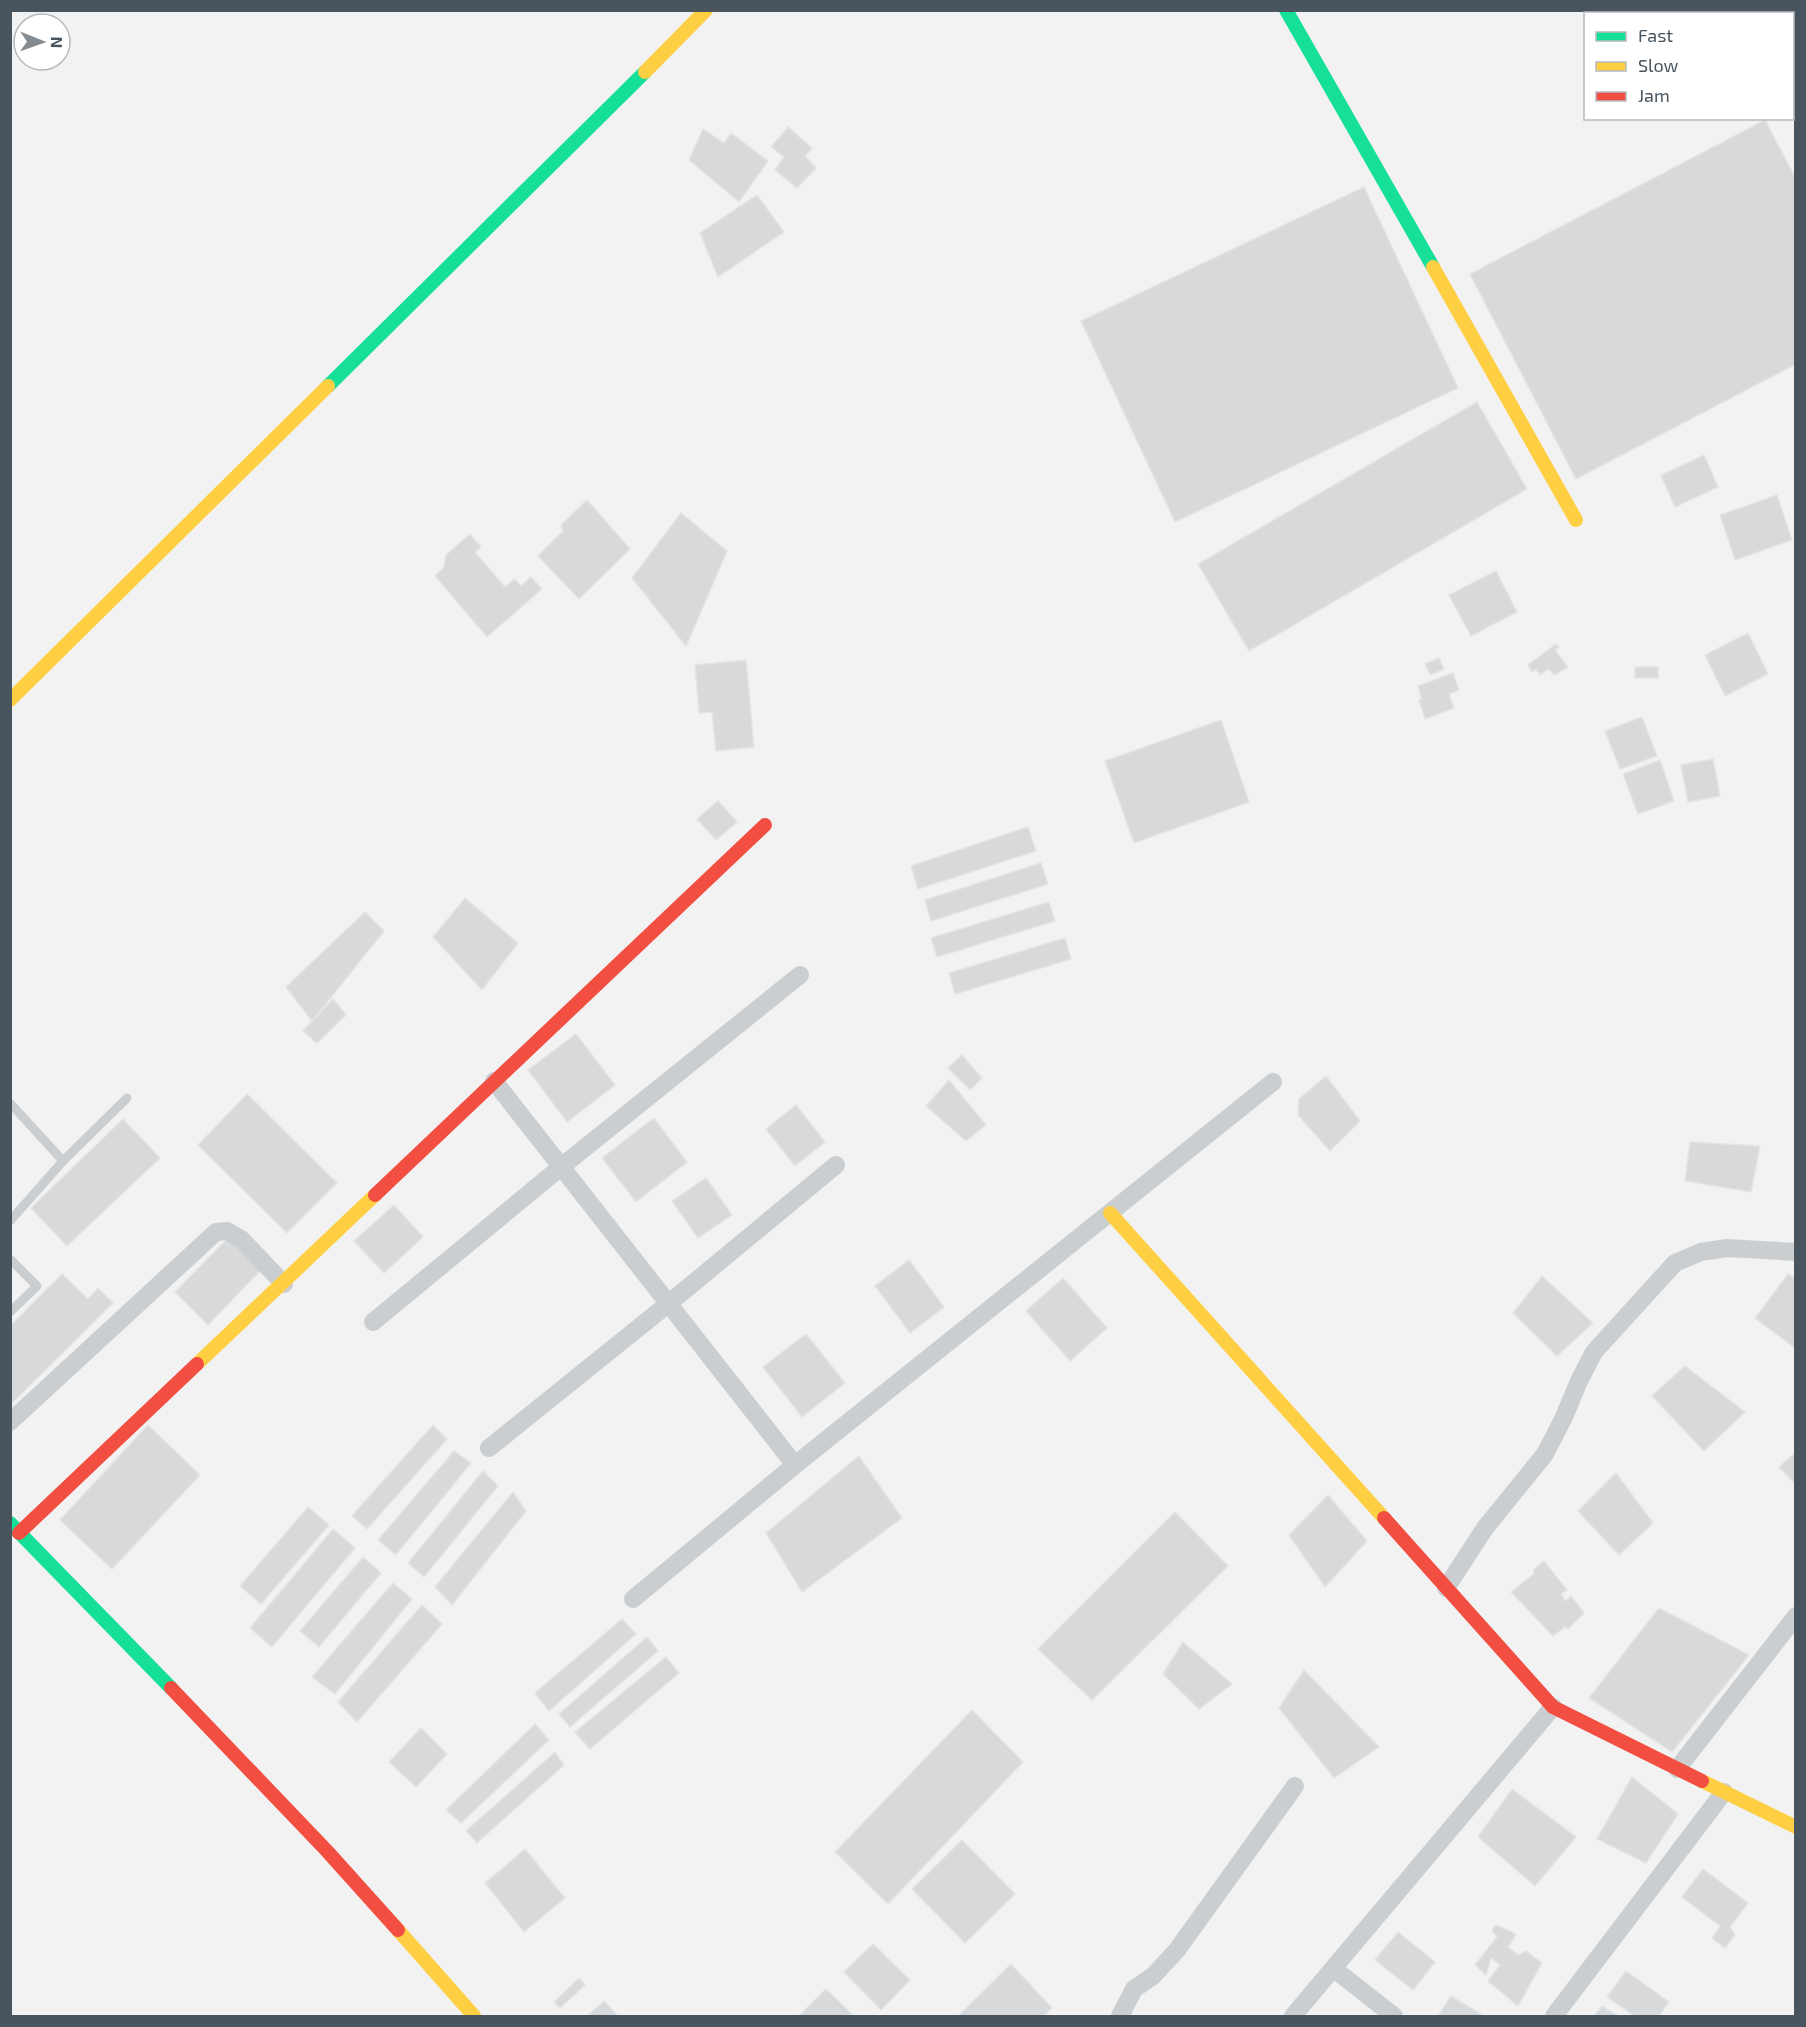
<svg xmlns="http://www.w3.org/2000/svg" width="1806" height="2027" font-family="'Exo 2',sans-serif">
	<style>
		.building { fill: #d8d9da; stroke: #e3e4e5; stroke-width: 1.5 }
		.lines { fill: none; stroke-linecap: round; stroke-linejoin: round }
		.lane { stroke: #cbced0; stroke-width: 9 }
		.street { stroke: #cbced0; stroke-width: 18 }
		.fast { stroke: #16e098; stroke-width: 14 }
		.slow { stroke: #ffcf43; stroke-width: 14 }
		.jam { stroke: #f24e42; stroke-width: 14 }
	</style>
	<rect width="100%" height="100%" fill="#f2f2f2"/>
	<g class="building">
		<path d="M1765,120L1796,179V364L1576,479L1470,274Z"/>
		<path d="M788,127L812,148L805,156L816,168L797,188L775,170L784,157L771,147Z"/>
		<path d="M703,129L724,143L731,133L768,161L739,202L689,160Z"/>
		<path d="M1364,187L1458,388L1175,522L1081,321Z"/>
		<path d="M757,195L784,232L718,277L700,233Z"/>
		<path d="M1477,402L1527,489L1249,651L1198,564Z"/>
		<path d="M1704,455L1718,487L1675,507L1661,475Z"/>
		<path d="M1777,495L1792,540L1735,560L1720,515Z"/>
		<path d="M587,500L630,549L579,599L538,556L563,531L561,525Z"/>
		<path d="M681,513L727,551L686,646L632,578Z"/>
		<path d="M470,534L481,547L475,552L505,587L515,579L521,586L531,577L542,589L487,637L435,576L444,567L446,555Z"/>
		<path d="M1496,571L1517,612L1471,636L1449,595Z"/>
		<path d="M1748,633L1768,674L1725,696L1705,655Z"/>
		<path d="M1556,644L1559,647L1555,650L1568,667L1554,675L1549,669L1540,675L1536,669L1532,672L1528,665Z"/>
		<path d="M1439,658L1444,669L1430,675L1425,664Z"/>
		<path d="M746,660L754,747L716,751L712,712L699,713L695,665Z"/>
		<rect x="1635" y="667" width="23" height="11"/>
		<path d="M1453,673L1459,690L1449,694L1454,708L1425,719L1419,700L1422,699L1418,686Z"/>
		<path d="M1642,717L1657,756L1620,769L1605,731Z"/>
		<path d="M1221,720L1249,802L1134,843L1105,761Z"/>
		<path d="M1713,759L1720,796L1688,802L1681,765Z"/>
		<path d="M1660,760L1674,801L1638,814L1623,774Z"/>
		<path d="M718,801L737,822L716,840L697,819Z"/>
		<path d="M1028,827L1036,851L918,889L911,866Z"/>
		<path d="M1041,863L1048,884L931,921L925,900Z"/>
		<path d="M465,898L518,943L482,990L433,937Z"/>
		<path d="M1049,902L1055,921L937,957L931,938Z"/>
		<path d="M365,912L384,931L312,1021L286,987Z"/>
		<path d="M1065,938L1071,959L955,994L949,973Z"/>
		<path d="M333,999L346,1015L317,1043L303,1031Z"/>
		<path d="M576,1034L615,1085L567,1122L528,1070Z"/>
		<path d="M962,1055L982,1078L970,1090L948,1068Z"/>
		<path d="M1326,1076L1360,1121L1330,1151L1298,1115L1299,1099Z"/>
		<path d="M949,1080L986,1125L966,1141L926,1106Z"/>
		<path d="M247,1094L337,1183L287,1233L198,1145Z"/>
		<path d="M796,1105L825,1142L795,1166L766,1129Z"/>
		<path d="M654,1118L687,1162L636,1202L602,1158Z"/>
		<path d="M123,1119L160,1158L67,1246L31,1208Z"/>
		<path d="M1690,1142L1760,1146L1751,1192L1685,1181Z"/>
		<path d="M706,1178L732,1215L698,1238L672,1201Z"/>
		<path d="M394,1205L423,1237L384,1273L354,1241Z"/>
		<path d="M228,1238L261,1270L208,1325L175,1292Z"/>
		<path d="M909,1260L944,1307L910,1333L875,1286Z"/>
		<path d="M62,1274L88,1299L98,1288L113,1303L10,1405V1326Z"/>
		<path d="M1788,1274L1796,1279L1795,1348L1755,1318Z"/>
		<path d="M1542,1276L1593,1323L1557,1356L1513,1313Z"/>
		<path d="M1063,1278L1107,1328L1070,1361L1026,1311Z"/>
		<path d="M806,1334L845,1383L802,1417L763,1367Z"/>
		<path d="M1685,1366L1745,1412L1704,1451L1652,1396Z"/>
		<path d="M148,1425L200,1475L112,1569L60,1520Z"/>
		<path d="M433,1425L447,1439L367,1529L352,1516Z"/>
		<path d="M454,1451L471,1463L396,1555L378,1540Z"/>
		<path d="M1796,1452V1485L1779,1467Z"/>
		<path d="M859,1456L902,1518L802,1592L766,1533Z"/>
		<path d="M483,1471L498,1486L424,1577L408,1563Z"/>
		<path d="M1616,1473L1653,1523L1619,1555L1578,1511Z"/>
		<path d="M513,1492L526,1511L452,1605L435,1587Z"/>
		<path d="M1328,1495L1367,1541L1325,1587L1289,1535Z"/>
		<path d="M308,1507L329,1525L261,1604L240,1586Z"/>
		<path d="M1175,1512L1228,1566L1092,1700L1038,1649Z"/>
		<path d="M333,1529L355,1548L272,1647L250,1628Z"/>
		<path d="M363,1557L381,1573L319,1647L300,1631Z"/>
		<path d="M1544,1561L1567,1590L1561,1594L1565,1601L1571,1596L1584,1613L1568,1629L1565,1627L1553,1636L1511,1592L1534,1574V1569Z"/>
		<path d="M393,1583L412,1599L335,1694L312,1677Z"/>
		<path d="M422,1605L442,1624L357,1722L338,1702Z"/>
		<path d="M1659,1608L1749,1655L1672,1752L1589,1698Z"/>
		<path d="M622,1619L636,1634L549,1711L535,1693Z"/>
		<path d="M647,1637L658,1651L570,1727L559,1714Z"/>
		<path d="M1183,1642L1232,1684L1199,1709L1163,1674Z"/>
		<path d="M666,1657L679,1673L590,1749L575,1732Z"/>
		<path d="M1304,1670L1379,1747L1334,1778L1279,1708Z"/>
		<path d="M972,1710L1023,1762L888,1904L835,1852Z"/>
		<path d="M535,1724L549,1740L461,1823L446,1810Z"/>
		<path d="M421,1728L447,1754L416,1787L389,1762Z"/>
		<path d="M555,1752L564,1765L477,1843L466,1831Z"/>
		<path d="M1632,1777L1678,1814L1646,1863L1597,1839Z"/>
		<path d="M1512,1789L1576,1837L1535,1886L1478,1837Z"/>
		<path d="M962,1840L1015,1894L965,1943L912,1889Z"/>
		<path d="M525,1849L565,1898L524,1932L485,1883Z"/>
		<path d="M1703,1869L1748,1903L1730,1927L1735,1935L1725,1948L1712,1938L1720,1926L1682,1897Z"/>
		<path d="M1496,1925L1516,1934L1508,1947L1519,1955L1526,1951L1542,1963L1518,2006L1488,1981L1500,1965L1491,1958L1486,1975L1475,1965L1497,1937L1492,1930Z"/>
		<path d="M1398,1932L1435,1962L1413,1990L1375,1960Z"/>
		<path d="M873,1944L910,1980L881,2010L844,1972Z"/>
		<path d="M1011,1964L1052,2008L1044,2016H958Z"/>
		<path d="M1626,1971L1669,2002L1659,2016H1635L1607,1997Z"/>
		<path d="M579,1978L585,1985L560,2008L554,2002Z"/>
		<path d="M826,1989L854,2016H799Z"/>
		<path d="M1451,1996L1484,2016H1438Z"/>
		<path d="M604,2001L618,2016H587Z"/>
		<path d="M1602,2006L1618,2016H1594Z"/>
	</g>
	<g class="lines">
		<g class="lane">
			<path d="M10,1103L63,1161L127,1098"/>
			<path d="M10,1221L63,1161"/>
			<path d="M10,1259L37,1286L10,1312"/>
		</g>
		<g class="street">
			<path d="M494,1081L795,1465"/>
			<path d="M373,1322L561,1167L800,975"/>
			<path d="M10,1422L216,1232L227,1231L241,1239L284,1284"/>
			<path d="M489,1448L668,1304L836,1165"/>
			<path d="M1446,1588L1485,1528L1545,1454L1564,1417L1579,1381L1594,1352L1675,1263L1701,1252L1727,1248L1796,1252"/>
			<path d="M633,1599L795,1465L1273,1082"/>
			<path d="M1677,1769L1796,1616"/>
			<path d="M1334,1969L1394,2016"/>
			<path d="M1120,2016L1134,1989L1153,1976L1177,1950L1295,1786"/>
			<path d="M1293,2016L1553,1707"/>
			<path d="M1554,2016L1724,1792"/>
		</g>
		<g class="fast">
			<path d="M1286,10L1433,267"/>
			<path d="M328,386L645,72"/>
			<path d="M10,1523L171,1688"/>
		</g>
		<g class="slow">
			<path d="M645,72L706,10"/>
			<path d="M1433,267L1576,520"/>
			<path d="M10,700L328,386"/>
			<path d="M1110,1213L1384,1518"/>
			<path d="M197,1364L375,1195"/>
			<path d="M1702,1781L1796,1827"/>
			<path d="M398,1930L474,2016"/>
		</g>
		<g class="jam">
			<path d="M375,1195L765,825"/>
			<path d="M1384,1518L1553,1707L1702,1781"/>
			<path d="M19,1533L197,1364"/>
			<path d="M171,1688L327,1851L398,1930"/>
		</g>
	</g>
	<rect width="1806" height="2027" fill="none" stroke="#48555f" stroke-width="24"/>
	<rect x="1584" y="12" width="210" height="108" fill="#ffffff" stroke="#b6bbbf" stroke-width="1.5"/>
	<rect x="1596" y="32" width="30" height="9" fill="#16e098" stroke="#b6bbbf" stroke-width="1.5"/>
	<text x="1638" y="42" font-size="18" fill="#48555f">Fast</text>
	<rect x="1596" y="62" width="30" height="9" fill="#ffcf43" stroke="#b6bbbf" stroke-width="1.5"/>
	<text x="1638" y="72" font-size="18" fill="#48555f">Slow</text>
	<rect x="1596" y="92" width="30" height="9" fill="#f24e42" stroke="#b6bbbf" stroke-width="1.5"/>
	<text x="1638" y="102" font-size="18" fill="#48555f">Jam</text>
	<g transform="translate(42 42) rotate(91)"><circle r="28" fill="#ffffff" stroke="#b6bbbf" stroke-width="1.5"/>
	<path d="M0-4.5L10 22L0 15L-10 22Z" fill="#848c92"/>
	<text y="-9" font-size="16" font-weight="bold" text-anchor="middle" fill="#48555f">N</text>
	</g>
</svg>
